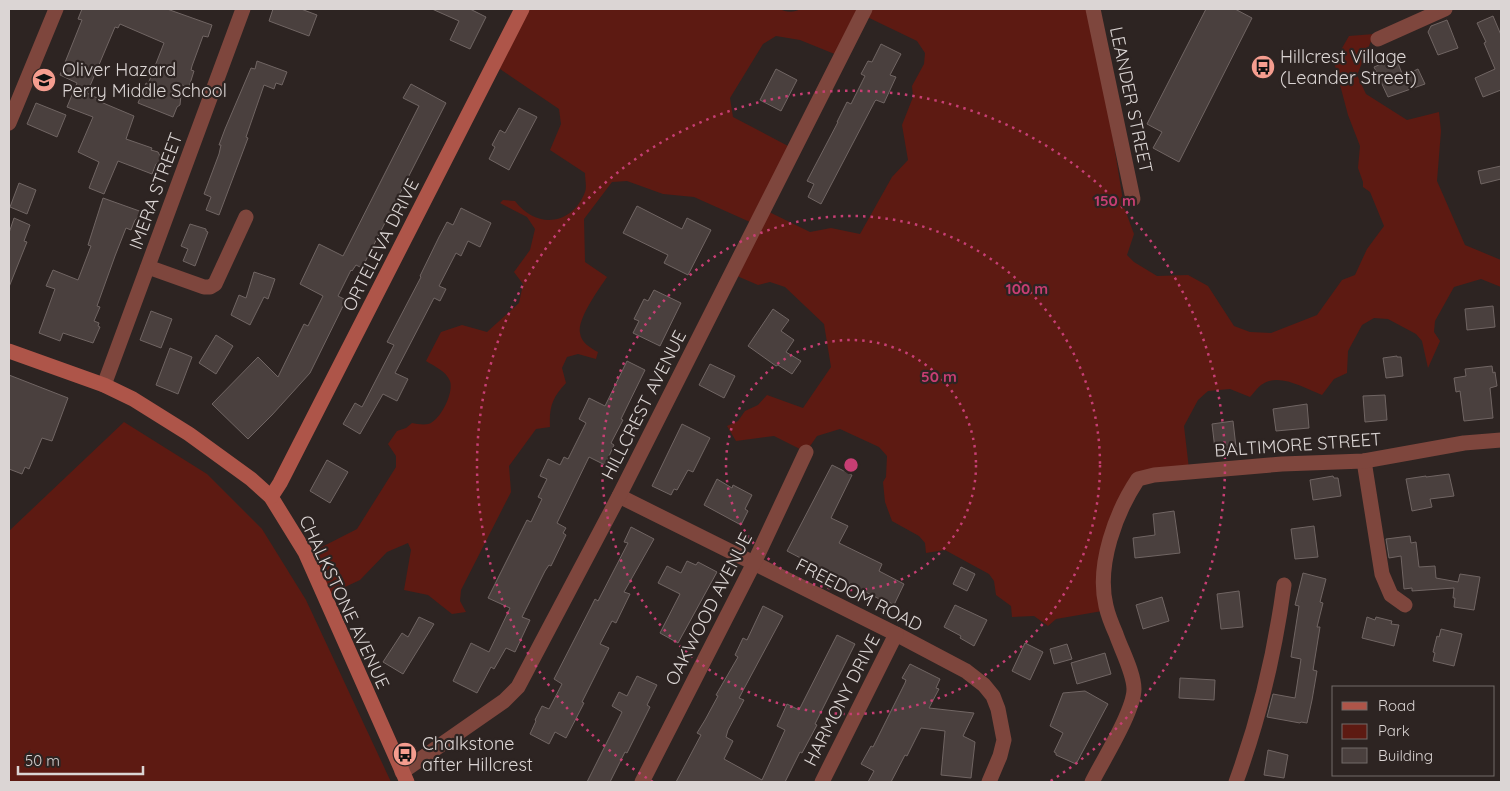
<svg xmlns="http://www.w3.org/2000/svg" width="1510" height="791" font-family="Quicksand,sans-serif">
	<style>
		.green { fill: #5d1a12; fill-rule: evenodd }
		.building { fill: #4a403e; stroke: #706563 }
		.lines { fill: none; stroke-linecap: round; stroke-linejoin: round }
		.street { stroke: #7e463d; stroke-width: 15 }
		.secondary { stroke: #ae5549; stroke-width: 15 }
		.ring { fill: none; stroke: #c73e73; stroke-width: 2.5; stroke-dasharray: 2.5 5 }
		.labels { text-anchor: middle; stroke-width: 4.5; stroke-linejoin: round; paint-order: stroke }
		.poi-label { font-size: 18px; fill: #dbd5d4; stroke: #2d2422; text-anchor: start }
		.street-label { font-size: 18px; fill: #dbd5d4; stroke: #2d2422 }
		.centre { fill: #c73e73; stroke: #2d2422; stroke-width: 2.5 }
		.ring-label { font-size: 15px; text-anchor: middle; font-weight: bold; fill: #c73e73; stroke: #2d2422; stroke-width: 4.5; stroke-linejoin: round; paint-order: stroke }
	</style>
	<rect width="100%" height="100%" fill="#2d2422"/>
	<g class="green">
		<path d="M521,9H779C786,12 794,13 800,9H1097L1102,70L1124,207L1134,234L1127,255L1134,262L1157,276L1188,275L1208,286L1234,326L1250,332L1271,333L1317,315L1342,280L1355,275L1367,249L1384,226L1370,192L1363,187V182L1358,168L1360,146L1348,115L1334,62L1349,36L1374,34L1357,75L1366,94L1407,120L1439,112L1441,131L1437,181L1465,245L1501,260V287L1481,279L1454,287L1435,321L1434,332L1440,341L1428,368L1422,341L1416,334L1388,319L1374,318L1362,325L1348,351L1347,373L1334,379L1322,395C1304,388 1278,372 1261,385C1257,388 1253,394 1250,397L1230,389L1208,391L1198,400L1184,426L1189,469L1138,481L1109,545L1108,610L1056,619L1048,626L1034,616L1012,617L1011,606L996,595L994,581L989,574L945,550L926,553L925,543L919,536L892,521L885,502L883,482L886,477L887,456L879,447L840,429L817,436L806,452L774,436L736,441L727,426L738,421L745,411L758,405L767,395L803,408L831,367L824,324L785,287L770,282L758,285L730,273L750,222L694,197L663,194L627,181L612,182L584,219L585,262L607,277C599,289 577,319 580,333C581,342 590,348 598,352L596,359L578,354L567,357L562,368L566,383C552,398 549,407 550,427L536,429L509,466L511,492L461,590L460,601L466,612L452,614L428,595L404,590L411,550L408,543L387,552L360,580L330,594L310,553L357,529L396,467V456L388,444L397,431L406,428L412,423C416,424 424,425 428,424C440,421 454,393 450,381C446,371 434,366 426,361L441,332L462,325L487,332L519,303L523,284L514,272L530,250L535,229L527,217L500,203L503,200L515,201C536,229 572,226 585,192C587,187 585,179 585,173L550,150L561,124L559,109L494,65ZM861,14L917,41L925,53L924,64L912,86L913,97L902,125L908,160L892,177L860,234L831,228L810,232L761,208L788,146L733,117L730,98L763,44L776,36L800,40L837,55Z"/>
		<path d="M124,422L207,474L262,529L306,600L391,782H9V531Z"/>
	</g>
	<g class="building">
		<path d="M82,9H167L212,25L208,37L203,36L192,66L191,70L194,71L189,87L182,85L180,105L177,107L173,117L138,103L146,83L148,84L164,43L120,24L118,28L115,27L87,93L97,98L96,100L134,116L126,139L152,148L151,150L158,152L162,160L156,164L152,174L118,161L104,194L89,188L99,162L78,152L93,117L67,107L77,83L60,75L82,20L78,19Z"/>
		<path d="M273,9H301L317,15L309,36L269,21Z"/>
		<path d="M432,9H470L486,17L470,49L450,40L459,21Z"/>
		<path d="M1206,9H1235L1252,18L1179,162L1153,148L1162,132L1147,124Z"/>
		<path d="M1493,16L1501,35V90L1483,97L1475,78L1495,69L1484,43L1486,42L1477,23Z"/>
		<path d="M1447,20L1458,48L1438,55L1428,32L1431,26Z"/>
		<path d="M881,44L901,54L890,75L896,77L884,103L876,100L875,101L821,204L808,197L814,184L807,181L838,122H837L847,102L851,104L865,76L861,74L868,61L872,62Z"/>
		<path d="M1396,58L1403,76L1418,69L1425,84L1388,97L1374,67Z"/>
		<path d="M257,61L287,72L282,85L276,83L274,89L264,85L246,137L248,138L219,215L206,210L211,197L204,194L219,154L221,145H219L225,129L251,68L255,69Z"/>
		<path d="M776,69L797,80L781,111L760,100Z"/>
		<path d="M411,84L446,103L362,268L356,265L352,271L351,270L338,296L346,300L310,373L272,415L248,439L212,404L258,357L278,377L304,324L308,326L323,296L300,284L319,244L343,256L419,106L403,98Z"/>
		<path d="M36,103L66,115L57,137L27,124Z"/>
		<path d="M519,108L537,117L509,170L489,159L495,147L492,145L500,130L505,133Z"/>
		<path d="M1501,166V179L1481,184L1478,171Z"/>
		<path d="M19,183L36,190L27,214L10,207Z"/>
		<path d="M103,198L145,213L135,220L131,230L126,228L115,256L97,306L100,307L94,321L99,323L98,326L100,327L93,343L63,333L60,341L39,333L55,289L46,286L53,270L78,280L91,246L88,245Z"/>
		<path d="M637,206L682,229L687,218L711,230L688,275L664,263L668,255L623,233Z"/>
		<path d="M461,208L491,223L480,247L468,241L461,256L456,253L439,286L446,289L440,301L434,298L395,373L408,379L397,401L383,394L360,434L343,424L355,403L362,407L394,345L387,342L421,277L420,276L439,237L447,222L453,225Z"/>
		<path d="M14,218L30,225L24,241L27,242L9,287V233Z"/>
		<path d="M190,224L206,229V231L208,232L195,266L183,261L188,249L181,246Z"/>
		<path d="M254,272L275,279L268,299L264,297L250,325L231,315L239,295L246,298Z"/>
		<path d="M654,290L681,303L660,346L633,333L639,321L634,319L644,299L648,301Z"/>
		<path d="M1493,306L1495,327L1467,330L1465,309Z"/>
		<path d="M773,309L789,320L781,331L794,340L786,352L801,361L792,374L778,365L776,366L748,346Z"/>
		<path d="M151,311L172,319L161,348L140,340Z"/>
		<path d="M216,335L233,346L216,374L199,363Z"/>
		<path d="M170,348L192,357L178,394L156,385Z"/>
		<path d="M1397,356V357H1401L1403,376L1386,378L1383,358Z"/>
		<path d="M627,361L645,370L621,419L623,420L611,443L614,445L605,465L589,457L557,523L566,528L563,533L566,535L551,566L549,565L545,571L522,617L530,620L515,652L506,648L494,669L491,667L477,693L453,681L471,643L489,652L510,608L488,598L527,520L531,522L542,499L538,497L547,479L540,476L548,459L560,465L564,457L568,459L586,423L579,419L589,398L605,406Z"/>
		<path d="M710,364L735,376L724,398L699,385Z"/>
		<path d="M1492,366L1493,373L1495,372L1497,386L1490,388L1493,418L1464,421L1460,391L1456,392L1454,378L1466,376L1465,369Z"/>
		<path d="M9,375L68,398L52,441L42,438L29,469L25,467L22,474L9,469Z"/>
		<path d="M1385,395L1387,420L1365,422L1363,396Z"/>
		<path d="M1307,404L1309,428L1276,431L1273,409Z"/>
		<path d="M1233,421L1236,447L1215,449L1212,424Z"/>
		<path d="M682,424L710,438L693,472L688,470L677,490L674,489L671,495L652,486Z"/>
		<path d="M327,460L348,472L330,503L310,491Z"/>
		<path d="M832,465L852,475L831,518L848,526L839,543L882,564L879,571L904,584L894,605L886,600L885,602L787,551Z"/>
		<path d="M1449,474L1454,496L1430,499L1432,507L1412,511L1406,479L1426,476V477Z"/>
		<path d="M1333,476L1334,478H1338L1341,496L1313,500L1310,480Z"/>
		<path d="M717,479L732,488L733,485L752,495L745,509L748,511L741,525L704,505Z"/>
		<path d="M1174,511L1180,553L1135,558L1133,538L1155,535L1153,514Z"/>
		<path d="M1314,526L1318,557L1295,559L1291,529Z"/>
		<path d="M631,527L654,539L624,592L630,594L616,623L612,621L600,644L609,648L582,702L584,703L566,738L555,732L549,744L530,734L536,721L535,720L542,706L549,709L562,684L554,679L591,607L595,599L598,601L628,543L624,542Z"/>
		<path d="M1410,536L1411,543L1416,542L1419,567L1435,566L1436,578L1458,582L1460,574L1480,577L1474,610L1454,607L1455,598H1453L1454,588L1412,591V588L1404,589L1401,556L1389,558L1386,539Z"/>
		<path d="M687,561L696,565L698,562L717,572L678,643L660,633L680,594L658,583L667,566L681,573Z"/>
		<path d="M961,567L975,574L967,591L953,584Z"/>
		<path d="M1303,573L1326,579L1320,602L1323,603L1317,627H1320L1313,670L1317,671L1312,700L1307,723L1301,722L1300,723L1267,717L1273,694L1295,698L1301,659L1291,657L1299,606L1295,605Z"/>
		<path d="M1239,591L1243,627L1221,629L1217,594Z"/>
		<path d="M1162,597L1169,621L1143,629L1136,605Z"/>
		<path d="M955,605L987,620L974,646L960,638L961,636L944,627Z"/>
		<path d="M763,606L783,616L739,698L744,700L728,730L726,737L733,741L724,759L762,780L785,730L777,726L787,704L799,710L837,635L855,644L815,724L817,725L802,753L800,752L785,782H676L701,735L697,733L705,720L718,696L716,695L738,657L735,655L743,638L747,640Z"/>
		<path d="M419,617L434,624L403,674L383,662L402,633L408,637Z"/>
		<path d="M1367,617L1375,620L1376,617L1392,621L1391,624L1399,625L1394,646L1362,638Z"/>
		<path d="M1441,629L1462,634L1454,666L1433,661L1435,653L1433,652L1437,636L1439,637Z"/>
		<path d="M1025,643L1043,652L1030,680L1012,671Z"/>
		<path d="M1067,644L1072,659L1054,664L1050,649Z"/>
		<path d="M1105,653L1111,674L1077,684L1071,663Z"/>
		<path d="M910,664L940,679L936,688L939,689L929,708L974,713L963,736L975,742L971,778L941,775L945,731L921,728L907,756L905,755L891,782H868L874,771L861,764L871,746L873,747L905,683L906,680L902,678Z"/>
		<path d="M637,676L657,685L647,705L650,707L627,753L625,752L610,782H587L622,712L612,706L619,692L627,696Z"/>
		<path d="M1180,678L1215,680L1214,700L1179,698Z"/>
		<path d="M1085,691L1108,704L1076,764L1056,755V753L1054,752L1063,733L1050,726L1063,693Z"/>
		<path d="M1268,750L1288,755L1284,778L1264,775Z"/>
	</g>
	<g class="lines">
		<g class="street">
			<path d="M1093,9L1133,199"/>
			<path d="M1378,39L1445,9"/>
			<path d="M9,123L56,9"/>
			<path d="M148,267L204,287H210L215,284L246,217"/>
			<path d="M104,385L243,9"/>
			<path d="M1364,461L1382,574L1391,595L1405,605"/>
			<path d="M619,496L896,634L966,671L984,685L993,696L998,709L1004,740L1000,756L989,782"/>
			<path d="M402,772L504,701L518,687L619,496L865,9"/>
			<path d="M642,782L754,563L806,452"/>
			<path d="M822,782L896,634"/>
			<path d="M1092,782C1103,760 1134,711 1134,689C1134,673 1121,649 1116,634C1112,625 1108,615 1106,606C1096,565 1116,512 1138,479L1154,475L1282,464L1364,461L1464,443L1501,440"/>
			<path d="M1236,782C1259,719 1275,652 1284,585"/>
		</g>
		<g class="secondary">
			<path d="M9,351L104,385L133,399L189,434L251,479L271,497L305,552L407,782"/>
			<path d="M271,497L280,483L522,9"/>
		</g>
	</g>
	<g class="ring">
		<circle cx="851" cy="465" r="125"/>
		<circle cx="851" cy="465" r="249"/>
		<path d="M653 782A374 374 0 1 1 1049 782"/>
	</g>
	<defs>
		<g id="bus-disc" transform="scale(1.25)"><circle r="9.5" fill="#f59d8f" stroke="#2d2422"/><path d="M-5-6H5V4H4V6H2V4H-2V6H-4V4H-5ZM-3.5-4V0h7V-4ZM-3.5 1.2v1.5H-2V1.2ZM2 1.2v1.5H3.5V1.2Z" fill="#111"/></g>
		<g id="school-disc" transform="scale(1.25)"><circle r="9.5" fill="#f59d8f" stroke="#2d2422"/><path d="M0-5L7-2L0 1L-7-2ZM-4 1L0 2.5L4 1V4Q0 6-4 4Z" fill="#111"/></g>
	</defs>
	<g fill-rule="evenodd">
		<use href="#bus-disc" x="1263" y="67"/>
		<use href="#school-disc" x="44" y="80"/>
		<use href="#bus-disc" x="405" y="754"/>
	</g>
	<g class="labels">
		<g class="poi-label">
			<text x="1280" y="63">Hillcrest Village<tspan x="1280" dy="21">(Leander Street)</tspan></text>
			<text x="62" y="76">Oliver Hazard<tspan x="62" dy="21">Perry Middle School</tspan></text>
			<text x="422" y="750">Chalkstone<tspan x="422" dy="21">after Hillcrest</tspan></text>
		</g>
		<g class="street-label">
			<text transform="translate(1131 100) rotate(78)" y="6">LEANDER STREET</text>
			<text transform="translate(156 191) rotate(-70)" y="6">IMERA STREET</text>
			<text transform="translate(381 245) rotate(-63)" y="6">ORTELEVA DRIVE</text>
			<text transform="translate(644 405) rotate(-63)" y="6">HILLCREST AVENUE</text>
			<text transform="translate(1298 445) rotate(-4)" y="6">BALTIMORE STREET</text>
			<text transform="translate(859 595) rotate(27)" y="6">FREEDOM ROAD</text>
			<text transform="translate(344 602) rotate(65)" y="6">CHALKSTONE AVENUE</text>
			<text transform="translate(709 609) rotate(-63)" y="6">OAKWOOD AVENUE</text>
			<text transform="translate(842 700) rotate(-63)" y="6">HARMONY DRIVE</text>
		</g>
	</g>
	<circle cx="851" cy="465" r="8" class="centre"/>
	<g class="ring-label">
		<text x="1115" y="206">150 m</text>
		<text x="1027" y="294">100 m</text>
		<text x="939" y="382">50 m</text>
	</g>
	<rect width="1510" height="791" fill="none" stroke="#dbd5d4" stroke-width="20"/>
	<rect x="1332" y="686" width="162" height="90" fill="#2d2422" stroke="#736b69"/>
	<rect x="1342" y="702" width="25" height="8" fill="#ae5549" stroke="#736b69"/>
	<text x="1378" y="711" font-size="15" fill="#dbd5d4">Road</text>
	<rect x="1342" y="724" width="25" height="15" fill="#5d1a12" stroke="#736b69"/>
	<text x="1378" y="736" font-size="15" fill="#dbd5d4">Park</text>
	<rect x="1342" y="748" width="25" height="15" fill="#4a403e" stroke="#736b69"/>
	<text x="1378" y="761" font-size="15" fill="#dbd5d4">Building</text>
	<path d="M18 766v8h125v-8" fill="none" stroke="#dbd5d4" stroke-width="2.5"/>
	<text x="25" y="766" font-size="15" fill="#dbd5d4" stroke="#2d2422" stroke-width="4" paint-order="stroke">50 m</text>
</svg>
